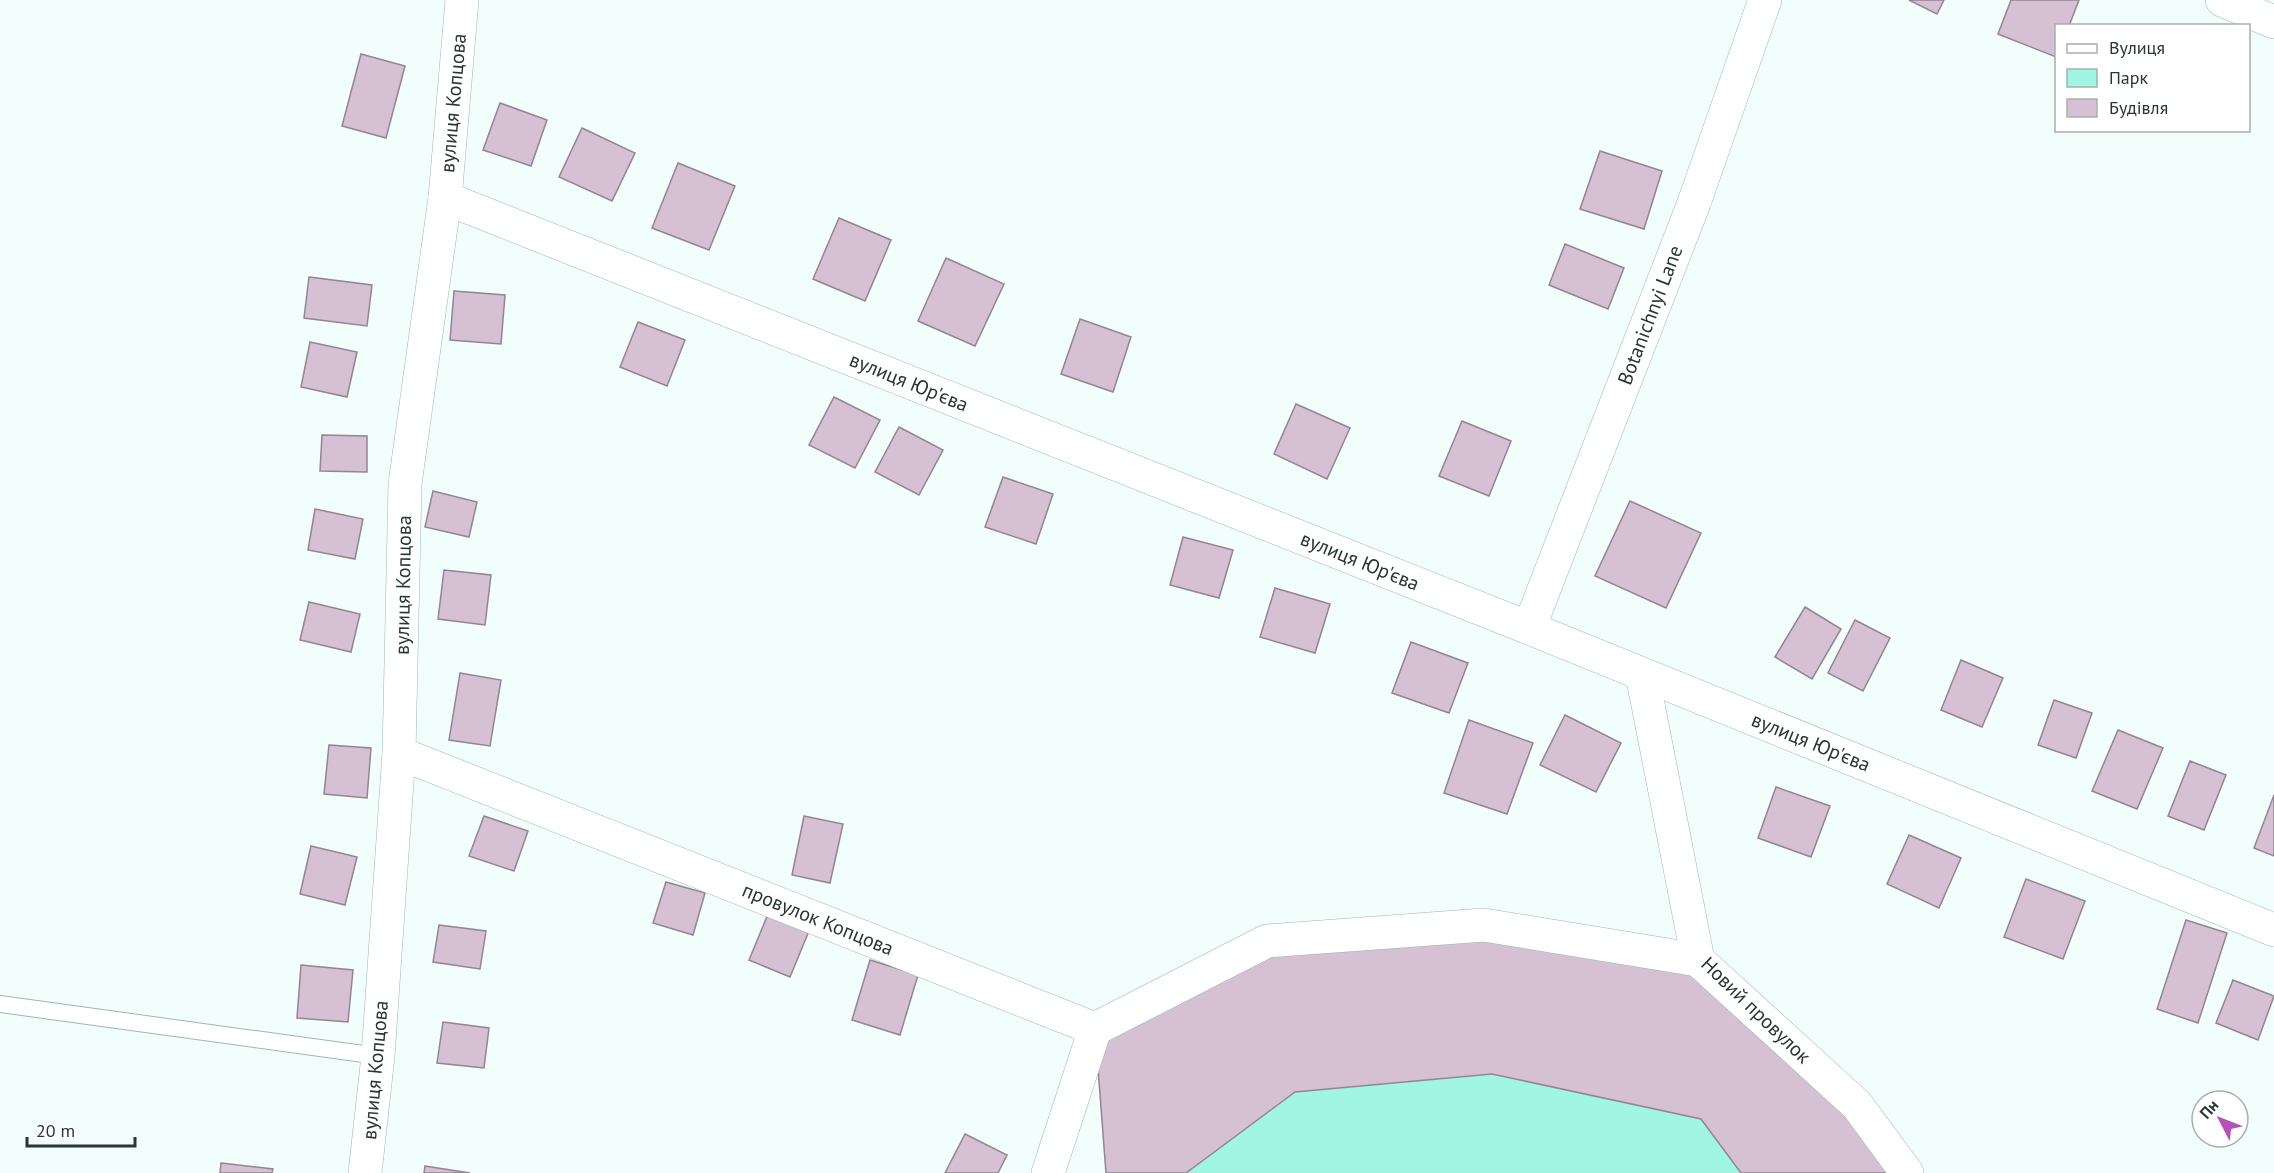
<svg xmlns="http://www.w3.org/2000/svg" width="2274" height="1173" font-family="'PT Sans',sans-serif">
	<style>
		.green { fill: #a1f5e4 }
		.building { fill: #d5c0d4; stroke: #968395; stroke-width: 1.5 }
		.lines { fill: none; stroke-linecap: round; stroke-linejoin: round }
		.lane-casing { stroke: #99b9b2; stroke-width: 18 }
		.street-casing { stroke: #99b9b2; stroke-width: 34 }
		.lane { stroke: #fff; stroke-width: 16 }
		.street { stroke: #fff; stroke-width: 33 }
		.labels { text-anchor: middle; stroke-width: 6; stroke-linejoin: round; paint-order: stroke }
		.street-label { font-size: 20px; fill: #293633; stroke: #fff }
	</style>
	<rect width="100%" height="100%" fill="#f1fefb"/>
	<path class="green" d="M1492,1074L1701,1119L1741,1173H1186L1295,1092Z"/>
	<g class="building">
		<path d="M1909,0H1944L1937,14Z"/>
		<path d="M2011,0H2079L2069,26H2056V57L1998,34Z"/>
		<path d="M361,54L405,66L386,138L342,126Z"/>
		<path d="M500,103L547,120L531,166L483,150Z"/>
		<path d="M582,128L635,153L612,201L559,177Z"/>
		<path d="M1600,151L1662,171L1644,229L1580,209Z"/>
		<path d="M678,163L735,186L709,250L652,228Z"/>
		<path d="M839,218L891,240L865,301L813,279Z"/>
		<path d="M1565,244L1624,268L1608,309L1549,285Z"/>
		<path d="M946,258L1004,284L975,346L918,321Z"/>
		<path d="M309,277L372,285L367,326L304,318Z"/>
		<path d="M454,291L505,295L501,344L450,340Z"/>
		<path d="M1080,319L1131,337L1113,392L1061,374Z"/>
		<path d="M638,322L685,340L667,386L620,367Z"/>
		<path d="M310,342L357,352L347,397L301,387Z"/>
		<path d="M834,397L880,420L855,468L809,445Z"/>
		<path d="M1296,404L1350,428L1327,479L1274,454Z"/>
		<path d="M1462,421L1511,441L1489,496L1439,476Z"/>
		<path d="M899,427L943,450L919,495L875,472Z"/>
		<path d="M322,435L367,436V472L320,471Z"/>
		<path d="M1003,477L1053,494L1036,544L985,527Z"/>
		<path d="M433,491L477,502L469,537L425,527Z"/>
		<path d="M1630,501L1701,533L1666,608L1595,576Z"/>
		<path d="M315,509L363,519L355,559L308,550Z"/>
		<path d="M1183,537L1233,550L1219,598L1170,585Z"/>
		<path d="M444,570L491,575L485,625L438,619Z"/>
		<path d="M1275,588L1330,604L1315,653L1260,637Z"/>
		<path d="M309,602L360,614L351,652L300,640Z"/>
		<path d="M1805,607L1841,629L1812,679L1775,657Z"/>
		<path d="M1855,620L1890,638L1863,691L1828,673Z"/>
		<path d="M1411,642L1468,663L1449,713L1392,693Z"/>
		<path d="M1961,660L2003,678L1982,727L1941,710Z"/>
		<path d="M460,673L501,680L490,746L449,740Z"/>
		<path d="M2054,700L2092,713L2076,758L2038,745Z"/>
		<path d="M1565,715L1621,743L1596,792L1540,765Z"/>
		<path d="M1469,720L1533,743L1507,814L1444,793Z"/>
		<path d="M2118,730L2163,748L2137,809L2092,791Z"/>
		<path d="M329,745L371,748L367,798L324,794Z"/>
		<path d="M2190,761L2226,775L2204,830L2168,816Z"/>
		<path d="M1776,787L1830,806L1811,857L1758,838Z"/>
		<path d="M2274,795V856L2254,848Z"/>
		<path d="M484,816L528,831L514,871L469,856Z"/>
		<path d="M804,816L843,824L830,883L792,875Z"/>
		<path d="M1909,835L1961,858L1939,908L1887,884Z"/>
		<path d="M311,846L357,857L345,905L300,894Z"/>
		<path d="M2026,879L2085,901L2063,959L2004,937Z"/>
		<path d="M666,882L705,893L693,935L653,923Z"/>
		<path d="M768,914L809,931L790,977L749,960Z"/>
		<path d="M2186,920L2227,933L2198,1023L2157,1009Z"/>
		<path d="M439,925L486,931L480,969L433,962Z"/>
		<path d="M1484,925L1698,960L1907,1173H1741L1701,1119L1492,1074L1295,1092L1186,1173H1106L1095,1029L1267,941Z"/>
		<path d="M870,960L918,975L900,1035L852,1020Z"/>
		<path d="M301,965L353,970L348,1022L297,1018Z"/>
		<path d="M2233,980L2274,996L2258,1040L2216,1023Z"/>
		<path d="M443,1022L489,1028L484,1068L437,1063Z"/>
		<path d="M965,1134L1007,1155L998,1173H945Z"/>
		<path d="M221,1163L273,1169L272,1173H220Z"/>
		<path d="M425,1166L470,1173H424Z"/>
	</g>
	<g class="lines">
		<g class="lane-casing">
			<path id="lane" d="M0,1004L378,1056"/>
		</g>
		<g class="street-casing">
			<g id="street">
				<path d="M2222,0L2274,22"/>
				<path d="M445,198L1529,628L2274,930"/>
				<path d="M1529,628L1694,203L1765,0"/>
				<path d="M1642,674L1698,960L1857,1105L1907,1173"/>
				<path d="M399,753L1095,1029"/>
				<path d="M1095,1029L1267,941L1484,925L1698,960"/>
				<path d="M365,1173L378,1056L399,753L405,484L445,198L462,0"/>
				<path d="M1048,1173L1095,1029"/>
			</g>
		</g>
		<use href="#lane" class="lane"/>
		<use href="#street" class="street"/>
	</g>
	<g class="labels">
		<g class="street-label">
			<text transform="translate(453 103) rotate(-85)" y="7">вулиця Копцова</text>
			<text transform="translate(1650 315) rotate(-69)" y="7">Botanichnyi Lane</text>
			<text transform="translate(909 382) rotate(22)" y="7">вулиця Юр'єва</text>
			<text transform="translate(1360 561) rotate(22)" y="7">вулиця Юр'єва</text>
			<text transform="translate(403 585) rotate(-89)" y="7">вулиця Копцова</text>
			<text transform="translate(1811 742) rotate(22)" y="7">вулиця Юр'єва</text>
			<text transform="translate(818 919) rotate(22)" y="7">провулок Копцова</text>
			<text transform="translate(1756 1010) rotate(44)" y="7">Новий провулок</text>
			<text transform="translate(375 1070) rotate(-85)" y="7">вулиця Копцова</text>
		</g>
	</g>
	<rect x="2055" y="24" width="195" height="108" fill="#ffffff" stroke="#a9afad" stroke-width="1.5"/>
	<rect x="2067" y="44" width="30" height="9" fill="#ffffff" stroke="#a9afad" stroke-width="1.5"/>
	<text x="2109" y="54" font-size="18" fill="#293633">Вулиця</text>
	<rect x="2067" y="69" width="30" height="18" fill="#a1f5e4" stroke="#a9afad" stroke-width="1.5"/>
	<text x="2109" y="84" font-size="18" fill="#293633">Парк</text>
	<rect x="2067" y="99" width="30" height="18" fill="#d5c0d4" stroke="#a9afad" stroke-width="1.5"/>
	<text x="2109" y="114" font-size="18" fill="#293633">Будівля</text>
	<g transform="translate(2220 1119) rotate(312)"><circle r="28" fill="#ffffff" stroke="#a9afad" stroke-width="1.5"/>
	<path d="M0-4.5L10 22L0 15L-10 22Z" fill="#b651b7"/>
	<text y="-9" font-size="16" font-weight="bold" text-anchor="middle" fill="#293633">Пн</text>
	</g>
	<path d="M27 1137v9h108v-9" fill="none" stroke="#293633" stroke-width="3"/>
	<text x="36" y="1137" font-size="18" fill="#293633" stroke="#ffffff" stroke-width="4.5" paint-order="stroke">20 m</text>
</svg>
